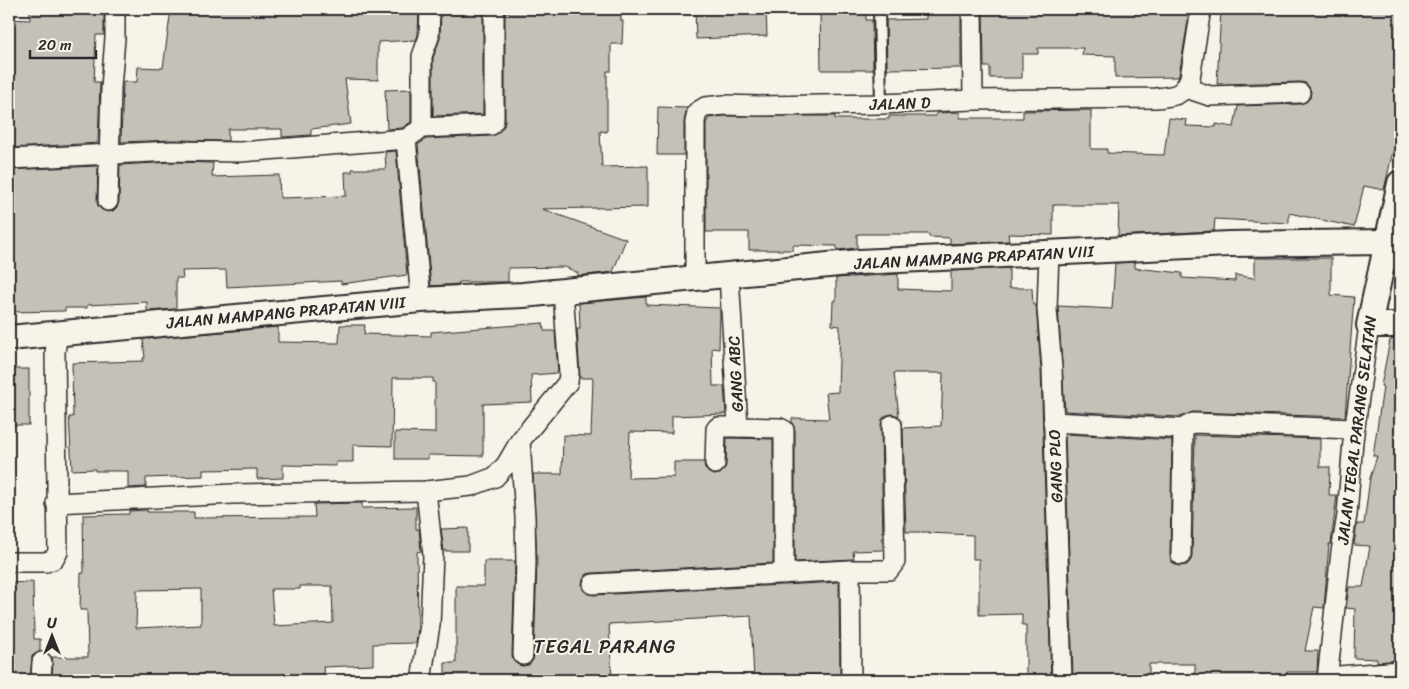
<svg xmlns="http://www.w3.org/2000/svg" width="1409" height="689" font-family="Sriracha,sans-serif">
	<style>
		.building { fill: #c4c1b9; stroke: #2b2b2b; fill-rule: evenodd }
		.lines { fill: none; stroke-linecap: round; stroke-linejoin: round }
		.service-casing { stroke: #2b2b2b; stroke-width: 14 }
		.minor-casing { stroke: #2b2b2b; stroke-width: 22 }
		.tertiary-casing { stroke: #2b2b2b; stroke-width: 28 }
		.service { stroke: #f7f3e8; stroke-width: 10 }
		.minor { stroke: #f7f3e8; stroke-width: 19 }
		.tertiary { stroke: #f7f3e8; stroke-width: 24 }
		.labels { text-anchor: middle; stroke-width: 4; stroke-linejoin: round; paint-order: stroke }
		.street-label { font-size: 16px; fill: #2b2b2b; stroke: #f7f3e8 }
		.quarter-label { font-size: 19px; letter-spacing: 1px; fill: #2b2b2b; stroke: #f7f3e8 }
	</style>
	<rect width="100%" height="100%" fill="#f7f3e8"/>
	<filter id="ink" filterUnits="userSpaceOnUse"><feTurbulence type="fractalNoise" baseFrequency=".02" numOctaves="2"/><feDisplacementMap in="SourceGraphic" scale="10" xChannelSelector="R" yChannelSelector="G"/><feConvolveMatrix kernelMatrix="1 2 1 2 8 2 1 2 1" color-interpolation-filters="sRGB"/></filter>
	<g filter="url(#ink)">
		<g class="building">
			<path d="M30,9H104V35H96L94,82H100L98,143L9,148V19L30,20Z"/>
			<path d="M171,9H419L418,35L416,40L378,42V80L345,79L351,124L311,129V135L282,137V129H228V141L173,140L121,142L123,82H137L138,67L163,68Z"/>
			<path d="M441,9H478V12H483V114L433,116V58L440,38Z"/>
			<path d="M560,9H621V21H623L622,44H611V71H607V132L600,131L602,167L648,166V207L542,209L626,239L613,272L578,276V273L565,267L508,268V282H459V284L431,286L418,145L426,139L491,136L497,134L504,126L505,120V12H532V10Z"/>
			<path d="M695,9H766L767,36L696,39Z"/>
			<path d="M820,9H866V20H872L873,70H821Z"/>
			<path d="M926,9H961V68L887,69L886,20L926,19Z"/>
			<path d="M983,9H1188V21L1179,75L1178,77L1115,78V56L1082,55L1083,48H1038V54H1022V78H990V67H984Z"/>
			<path d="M1221,9H1400V132L1392,155L1384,190L1364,186L1354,227L1289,213V223L1215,219L1214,231L1118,236L1119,205H1053V235L1008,234L1009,241L950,244V238L929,237V234H857V248L837,250V246L793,245V250H749V232H706V123L709,118L724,116H835V119H889V116H936V113L960,112V118H1023V111L1091,110V149H1107V153L1164,155L1169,118L1187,120L1186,126L1216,127V124L1234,127L1238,106L1300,104L1306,102L1310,98L1311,92L1309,87L1306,83L1300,82L1217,84Z"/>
			<path d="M411,89V122L402,128L387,129L385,90Z"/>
			<path d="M658,107L687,108L684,122V155H657Z"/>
			<path d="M396,151L407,275L341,284V281L227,287L226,270L182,271L183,278H176V309L147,311V302L87,305V308H65V311L9,312V170L98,166L97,201L98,206L102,210L108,212L113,211L117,207L119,202L120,165L173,162L213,163L212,177L279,175L280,198L346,196L345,172H352V169H386L385,152Z"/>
			<path d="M1255,258H1331V295L1354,297L1345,417L1193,412L1180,417L1065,411L1058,306L1112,309L1115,263L1135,262V268L1182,273V278L1235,281V275L1255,278Z"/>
			<path d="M1009,268V288H1032L1033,305H1036L1041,369L1051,680H1026V625H1022V614L979,615V559H973V535L929,533V532H906L903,428L941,426L943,373H894L899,416L892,414L887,415L882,419L881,425L883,550L853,551L854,559L795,562V430L792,422V418L829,419L826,393L838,392L840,326L832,325L833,301H836V278L898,274V289L951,291V271Z"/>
			<path d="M646,297V305L720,308L719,349L712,348L713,386H724L726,414L672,416V433L630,432L628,478L674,477V462H704L705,469L709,473L714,475L720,474L724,470L726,465L727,438L773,439V563L592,573L587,574L583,579L582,584L583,590L588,594L594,595L839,582L840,676L793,675V680H754L751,616L609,624L612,680H445V663H456V586H484V561H515L512,655L513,661L517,664L522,666L529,665L533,660L534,655L537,562L533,474H562L563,435L591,436L593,378H580L577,329H580L579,303Z"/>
			<path d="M543,323L544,331H555L558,373L531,375L532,402L483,404V456L428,455V459H395V432L435,433V382H433V378H393L392,446L353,445V462H336V466L283,465V478L257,479V469L203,470V476L146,478V487L128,488V471H95V469L72,470L69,417H73L72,363L143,361V358H145L143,339L278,327V342L339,343L340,325H365L364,334L431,336V332Z"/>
			<path d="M1392,339H1400V660L1377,662V659L1354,658L1355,609L1346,608L1349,587H1363L1370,546L1354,545L1357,524H1364L1370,478L1377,456H1373L1383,387L1381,386L1390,340H1392Z"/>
			<rect x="9" y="369" width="20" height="56"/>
			<path d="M1065,434L1172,440L1170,555L1171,561L1176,565L1180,566L1187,565L1191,560L1192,555L1195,435L1320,439V467H1330L1329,495H1337L1331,544H1329L1324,608L1314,607L1305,651H1318L1317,672H1287V680H1195V664H1149V680H1107V679L1073,677Z"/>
			<path d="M362,503V508L416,507V529H419L421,551L417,552L418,628L416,643L373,644V665L323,667L324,675L277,678V680H52L53,663L52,657H88L87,610H80L81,573H84L83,515L129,514V511L147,510V512H194V518L315,517L314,504ZM300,586H332L333,623L274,626L271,589H300ZM201,589V625L136,628L137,590Z"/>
			<path d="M468,528V551H444L441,529Z"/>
			<path d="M33,582L34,639H40V651L32,656L30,680H9V583Z"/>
		</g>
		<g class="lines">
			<g class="service-casing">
				<path id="service" d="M879,9L881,104"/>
			</g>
			<g class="minor-casing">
				<g id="minor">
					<path d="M972,9L973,100"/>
					<path d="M1186,88L1210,96L1300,93"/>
					<path d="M422,128V56L429,37L430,9"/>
					<path d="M406,139L421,300"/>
					<path d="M9,159L173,151L240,152L406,139L422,128L491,125L494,120V9"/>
					<path d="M108,201L111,88L115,38V9"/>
					<path d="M1049,252L1047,309L1052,368L1062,680"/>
					<path d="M729,275L738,427L780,428L784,430V574"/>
					<path d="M695,278V122L697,112L705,107L724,105L759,106L881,104L973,100L1156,98C1174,96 1182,97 1190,78L1201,9"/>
					<path d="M1053,422L1185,429"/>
					<path d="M520,441L525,517L526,562L523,655"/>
					<path d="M715,464L716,429L718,427H738"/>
					<path d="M56,503L233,494L426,491L471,486L495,477L506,465L520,441L568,382L569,373L563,291"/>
					<path d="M1181,555L1183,432L1187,426L1193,423L1354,429"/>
					<path d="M9,562H46L54,559L58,552L55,352L58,333"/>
					<path d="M850,570H889L895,562L892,425"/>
					<path d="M593,584L850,570L851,680"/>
					<path d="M1327,677L1400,671"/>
					<path d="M41,680L42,662"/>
					<path d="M421,680L430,625L433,555L426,491"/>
					<path d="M1327,680L1341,552L1347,515L1353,441L1369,325"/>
				</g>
			</g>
			<g class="tertiary-casing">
				<g id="tertiary">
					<path d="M1400,183L1369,325H1400"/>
					<path d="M9,338L421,300L523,295L859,262L1229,244L1386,242"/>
				</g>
			</g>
			<use href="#service" class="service"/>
			<use href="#minor" class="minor"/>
			<use href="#tertiary" class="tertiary"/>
		</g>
	</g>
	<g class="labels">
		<g class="street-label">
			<text transform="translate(900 103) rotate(-2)" y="6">JALAN D</text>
			<text transform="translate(974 257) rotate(-3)" y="6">JALAN MAMPANG PRAPATAN VIII</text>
			<text transform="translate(286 312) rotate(-5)" y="6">JALAN MAMPANG PRAPATAN VIII</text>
			<text transform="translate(735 374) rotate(-93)" y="6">GANG ABC</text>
			<text transform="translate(1356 430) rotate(-83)" y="6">JALAN TEGAL PARANG SELATAN</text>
			<text transform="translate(1055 466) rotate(-92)" y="6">GANG PLO</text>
		</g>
		<g class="quarter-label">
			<text x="605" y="653">TEGAL PARANG</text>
		</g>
	</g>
	<rect width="1409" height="689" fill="none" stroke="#f7f3e8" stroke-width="30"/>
	<rect x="15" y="15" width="1379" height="659" fill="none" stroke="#2b2b2b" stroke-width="2" filter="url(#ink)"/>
	<g transform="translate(52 636)" stroke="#f7f3e8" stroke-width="4" paint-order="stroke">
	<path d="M0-4L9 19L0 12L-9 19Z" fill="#2b2b2b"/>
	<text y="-8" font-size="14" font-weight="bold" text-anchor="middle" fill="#2b2b2b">U</text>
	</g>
	<path d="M30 50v8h66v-8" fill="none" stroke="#2b2b2b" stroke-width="2.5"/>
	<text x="38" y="50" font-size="15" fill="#2b2b2b" stroke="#f7f3e8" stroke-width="4" paint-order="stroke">20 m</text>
</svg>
